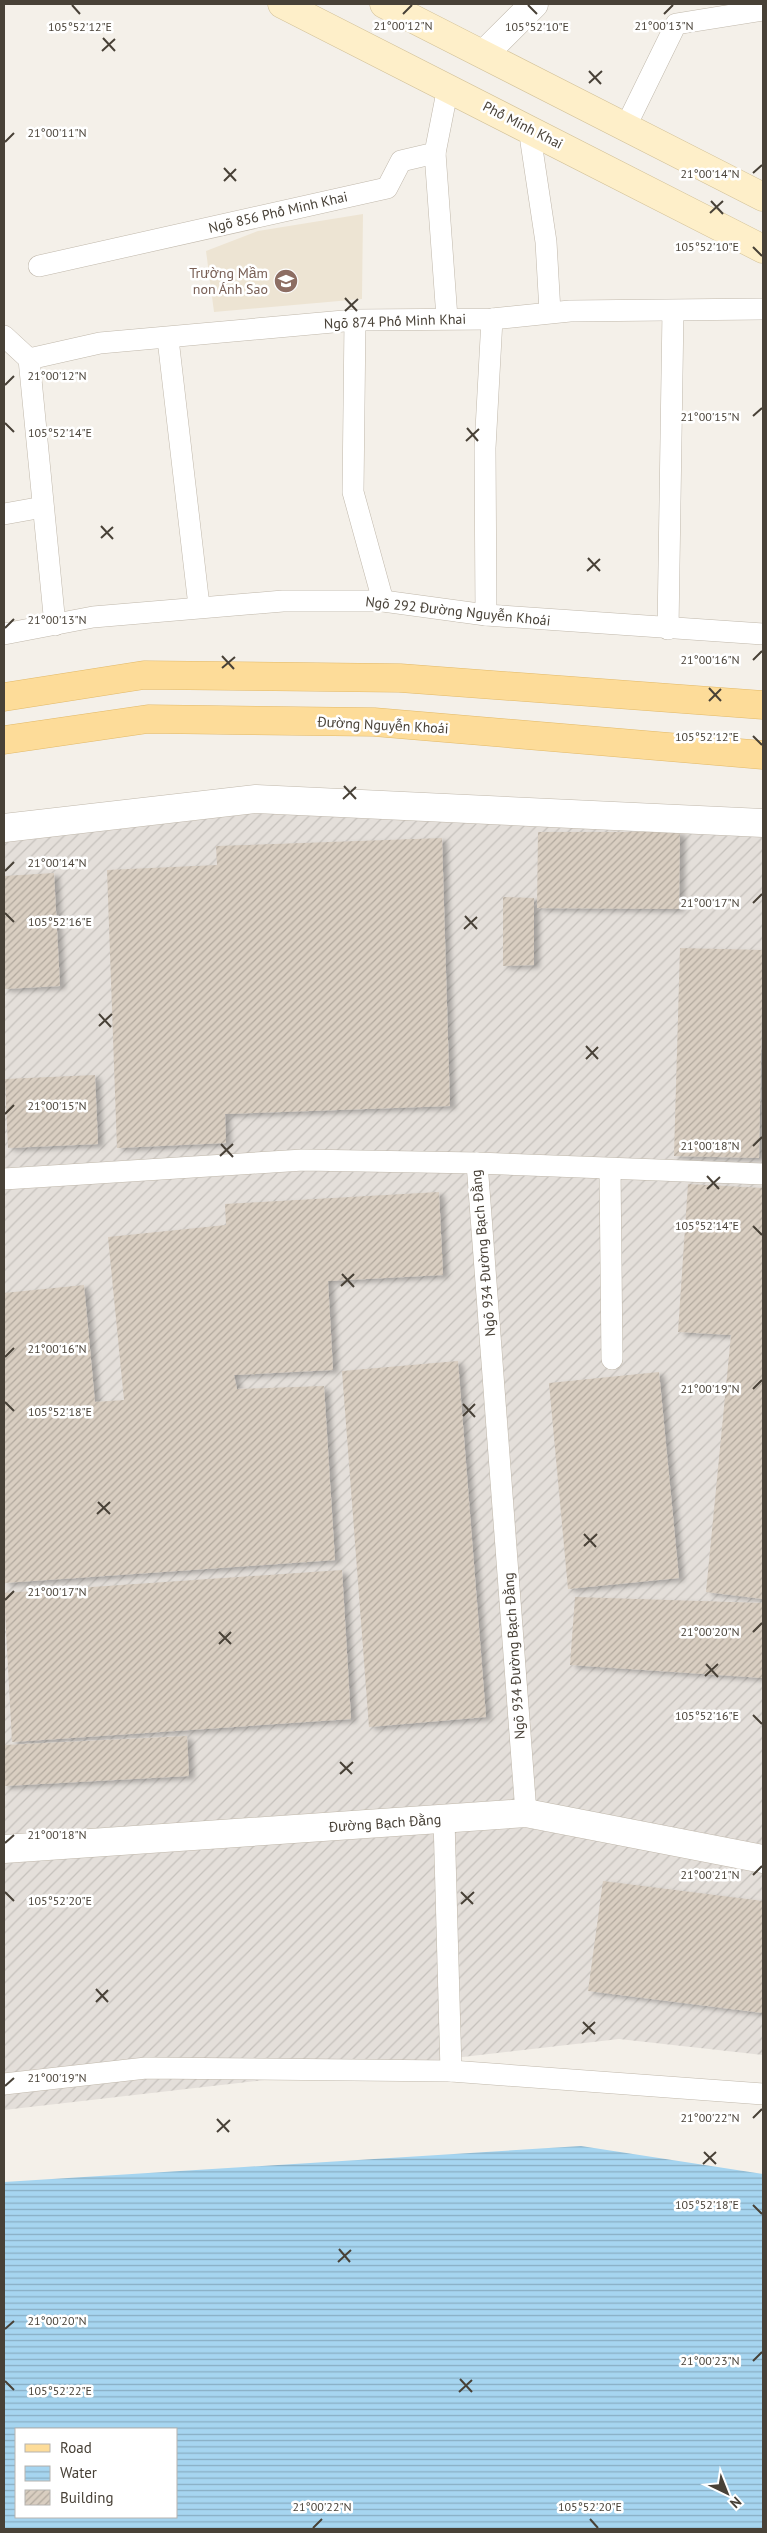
<svg xmlns="http://www.w3.org/2000/svg" width="767" height="2533" font-family="'PT Sans',sans-serif">
	<style>
		.industrial { fill: url(#industrial-furrows) }
		.education { fill: #ede4d3 }
		.water { fill: url(#water-rules); fill-rule: evenodd }
		.building { fill: url(#building-hatch); filter: url(#shadow) }
		.lines { fill: none; stroke-linecap: round; stroke-linejoin: round }
		.service-casing { stroke: #c0b8ab; stroke-width: 22 }
		.minor-casing { stroke: #c0b8ab; stroke-width: 29 }
		.tertiary-casing { stroke: #c0b8ab; stroke-width: 29 }
		.secondary-casing { stroke: #d3c299; stroke-width: 29 }
		.primary-casing { stroke: #e2b968; stroke-width: 29 }
		.service { stroke: #fff; stroke-width: 21 }
		.minor { stroke: #fff; stroke-width: 28 }
		.tertiary { stroke: #fff; stroke-width: 28 }
		.secondary { stroke: #feefc9; stroke-width: 28 }
		.primary { stroke: #fddc99; stroke-width: 28 }
		.ticks { fill: none; stroke: #484137; stroke-width: 2 }
		.labels { text-anchor: middle; stroke-width: 5; stroke-linejoin: round; paint-order: stroke }
		.street-label { font-size: 14px; fill: #484137; stroke: #fff }
		.education-label { font-size: 14px; fill: #785e54; stroke: #fff; text-anchor: end }
		.ticks-label { font-size: 12px; text-anchor: middle; fill: #484137; stroke: #fff; stroke-width: 5; stroke-linejoin: round; paint-order: stroke }
	</style>
	<defs>
		<pattern id="industrial-furrows" width="10" height="10" patternUnits="userSpaceOnUse" patternTransform="scale(1.25)"><rect width="10" height="10" fill="#e4dfda"/><path d="M-1 1l2-2M0 10L10 0M9 11l2-2" fill="none" stroke="#c5c1bc"/></pattern>
		<pattern id="water-rules" width="6" height="5" patternUnits="userSpaceOnUse" patternTransform="scale(1.25)"><rect width="6" height="5" fill="#a6d5f0"/><path d="M0 2.5h6" fill="none" stroke="#89aec3"/></pattern>
		<pattern id="building-hatch" width="6" height="6" patternUnits="userSpaceOnUse" patternTransform="scale(1.25)"><rect width="6" height="6" fill="#d9cec1"/><path d="M-1 1l2-2M0 6l6-6M5 7l2-2" fill="none" stroke="#b2a99e"/></pattern>
		<filter id="shadow"><feDropShadow dx="5.5" dy="3" stdDeviation="2.5" flood-color="#0004"/></filter>
	</defs>
	<rect width="100%" height="100%" fill="#f4f0e9"/>
	<path class="industrial" d="M256,799L763,831V2055L619,2039L4,2110V834Z"/>
	<path class="education" d="M363,214L362,299L214,312L206,251L258,231Z"/>
	<path class="water" d="M581,2146L763,2174V2529H4V2182ZM16,2429H176V2517H16Z"/>
	<g class="building">
		<path d="M538,832H680L679,909L537,908Z"/>
		<path d="M442,838L450,1106L225,1114L226,1143L117,1148L107,870L217,865L216,846Z"/>
		<path d="M54,873L60,986L4,989V876Z"/>
		<path d="M503,897L534,898V965L503,966Z"/>
		<path d="M680,948L763,950L759,1158L674,1156Z"/>
		<path d="M95,1075L98,1144L8,1148L5,1079Z"/>
		<path d="M688,1184L763,1188V1599L706,1592L731,1335L678,1332Z"/>
		<path d="M439,1192L443,1275L328,1281L333,1370L234,1375L237,1389L324,1386L335,1560L4,1583V1293L84,1285L95,1402L124,1400L108,1237L226,1225L225,1204Z"/>
		<path d="M458,1361L486,1717L369,1727L342,1371Z"/>
		<path d="M659,1372L679,1578L568,1589L549,1383Z"/>
		<path d="M342,1570L351,1719L12,1742L4,1593Z"/>
		<path d="M575,1597L763,1603V1678L570,1665Z"/>
		<path d="M187,1736L189,1776L4,1786V1745Z"/>
		<path d="M603,1881L763,1901V2013L588,1991Z"/>
	</g>
	<g class="lines">
		<g class="service-casing">
			<g id="service">
				<path d="M626,126L676,24L763,10"/>
				<path d="M532,130L531,142L546,242L550,312"/>
				<path d="M435,153L447,318"/>
				<path d="M39,266L387,188L401,161L435,153L448,87"/>
				<path d="M355,320L353,492L383,601"/>
				<path d="M4,336L29,359L55,625"/>
				<path d="M168,339L199,606"/>
				<path d="M29,359L100,343L355,320L492,319L570,311L763,309"/>
				<path d="M4,514L43,507"/>
				<path d="M486,615L485,448L492,319"/>
				<path d="M668,629L673,311"/>
				<path d="M4,634L93,617L283,601H383L486,615L763,634"/>
				<path d="M477,1163L526,1813"/>
				<path d="M610,1170L612,1359"/>
				<path d="M4,1179L303,1160L477,1163L763,1174"/>
				<path d="M444,1819L451,2071"/>
				<path d="M4,2084L146,2068L451,2071L763,2094"/>
			</g>
		</g>
		<g class="minor-casing">
			<g id="minor">
				<path d="M485,53L534,4"/>
				<path d="M4,828L256,799L763,823"/>
			</g>
		</g>
		<g class="tertiary-casing">
			<path id="tertiary" d="M4,1849L526,1813L763,1859"/>
		</g>
		<g class="secondary-casing">
			<g id="secondary">
				<path d="M282,4L763,249"/>
				<path d="M384,4L763,197"/>
			</g>
		</g>
		<g class="primary-casing">
			<g id="primary">
				<path d="M4,697L144,675L400,678L763,705"/>
				<path d="M4,740L148,719L374,722L763,755"/>
			</g>
		</g>
		<use href="#service" class="service"/>
		<use href="#minor" class="minor"/>
		<use href="#tertiary" class="tertiary"/>
		<use href="#secondary" class="secondary"/>
		<use href="#primary" class="primary"/>
	</g>
	<path class="ticks" d="M72,5L80,14M528,5L537,14M403,14L412,5M664,14L673,5M103,38L115,51M102,51L115,39M589,71L601,84M589,83L602,71M5,142L14,133M224,168L236,181M753,173L762,165M224,181L236,169M711,201L723,214M710,213L723,201M753,247L762,256M345,298L357,311M345,311L358,299M5,385L14,376M753,416L762,408M5,423L14,432M467,428L478,441M466,441L479,429M101,526L113,539M101,538L113,527M588,558L600,571M587,571L600,559M5,628L14,619M222,656L234,669M753,660L762,651M222,668L235,657M709,688L721,701M709,701L721,689M753,736L762,745M344,786L356,799M343,799L356,787M5,871L14,862M753,903L762,894M5,913L14,922M465,916L477,929M464,929L477,917M99,1014L111,1027M99,1026L112,1014M586,1046L598,1059M586,1059L598,1047M5,1114L14,1105M221,1144L233,1157M753,1146L762,1137M220,1156L233,1144M707,1176L719,1189M707,1189L720,1177M753,1226L762,1235M342,1274L354,1287M341,1286L354,1274M5,1357L14,1348M753,1389L762,1380M5,1402L14,1411M463,1404L475,1417M463,1416L475,1404M98,1502L110,1514M97,1514L110,1502M584,1534L596,1547M584,1546L597,1534M5,1600L14,1591M219,1632L231,1644M753,1632L762,1623M219,1644L231,1632M706,1664L718,1677M705,1676L718,1664M753,1715L762,1724M340,1762L352,1774M340,1774L353,1762M5,1843L14,1835M753,1875L762,1866M5,1892L14,1901M461,1892L473,1904M461,1904L474,1892M96,1989L108,2002M96,2002L108,1990M583,2022L595,2034M582,2034L595,2022M5,2086L14,2078M753,2118L762,2109M217,2119L229,2132M217,2132L230,2120M704,2152L716,2164M703,2164L716,2152M753,2205L762,2214M339,2249L350,2262M338,2262L351,2250M5,2329L14,2321M753,2361L762,2352M460,2379L472,2392M5,2381L14,2390M459,2392L472,2380M590,2519L598,2528M313,2528L322,2519"/>
	<defs>
		<g id="school-disc" transform="scale(1.25)"><circle r="9.5" fill="#8d6e63" stroke="#fff"/><path d="M0-5L7-2L0 1L-7-2ZM-4 1L0 2.5L4 1V4Q0 6-4 4Z" fill="#fff"/></g>
	</defs>
	<g fill-rule="evenodd">
		<use href="#school-disc" x="286" y="281"/>
	</g>
	<g class="labels">
		<g class="street-label">
			<text transform="translate(523 125) rotate(27)" y="5">Phố Minh Khai</text>
			<text transform="translate(278 212) rotate(-13)" y="5">Ngõ 856 Phố Minh Khai</text>
			<text transform="translate(395 321) rotate(-2)" y="5">Ngõ 874 Phố Minh Khai</text>
			<text transform="translate(458 611) rotate(6)" y="5">Ngõ 292 Đường Nguyễn Khoái</text>
			<text transform="translate(383 725) rotate(3)" y="5">Đường Nguyễn Khoái</text>
			<text transform="translate(483 1253) rotate(-95)" y="5">Ngõ 934 Đường Bạch Đằng</text>
			<text transform="translate(514 1656) rotate(-94)" y="5">Ngõ 934 Đường Bạch Đằng</text>
			<text transform="translate(385 1823) rotate(-4)" y="5">Đường Bạch Đằng</text>
		</g>
		<g class="education-label">
			<text x="268" y="278">Trường Mầm<tspan x="268" dy="16">non Ánh Sao</tspan></text>
		</g>
	</g>
	<g class="ticks-label">
		<text x="403" y="30">21°00'12"N</text>
		<text x="664" y="30">21°00'13"N</text>
		<text x="80" y="31">105°52'12"E</text>
		<text x="537" y="31">105°52'10"E</text>
		<text x="57" y="137">21°00'11"N</text>
		<text x="710" y="178">21°00'14"N</text>
		<text x="707" y="251">105°52'10"E</text>
		<text x="57" y="380">21°00'12"N</text>
		<text x="710" y="421">21°00'15"N</text>
		<text x="60" y="437">105°52'14"E</text>
		<text x="57" y="624">21°00'13"N</text>
		<text x="710" y="664">21°00'16"N</text>
		<text x="707" y="741">105°52'12"E</text>
		<text x="57" y="867">21°00'14"N</text>
		<text x="710" y="907">21°00'17"N</text>
		<text x="60" y="926">105°52'16"E</text>
		<text x="57" y="1110">21°00'15"N</text>
		<text x="710" y="1150">21°00'18"N</text>
		<text x="707" y="1230">105°52'14"E</text>
		<text x="57" y="1353">21°00'16"N</text>
		<text x="710" y="1393">21°00'19"N</text>
		<text x="60" y="1416">105°52'18"E</text>
		<text x="57" y="1596">21°00'17"N</text>
		<text x="710" y="1636">21°00'20"N</text>
		<text x="707" y="1720">105°52'16"E</text>
		<text x="57" y="1839">21°00'18"N</text>
		<text x="710" y="1879">21°00'21"N</text>
		<text x="60" y="1905">105°52'20"E</text>
		<text x="57" y="2082">21°00'19"N</text>
		<text x="710" y="2122">21°00'22"N</text>
		<text x="707" y="2209">105°52'18"E</text>
		<text x="57" y="2325">21°00'20"N</text>
		<text x="710" y="2365">21°00'23"N</text>
		<text x="60" y="2395">105°52'22"E</text>
		<text x="590" y="2511">105°52'20"E</text>
		<text x="322" y="2511">21°00'22"N</text>
	</g>
	<rect width="767" height="2533" fill="none" stroke="#484137" stroke-width="10"/>
	<rect x="15" y="2428" width="162" height="90" fill="#ffffff" stroke="#b6b3af"/>
	<rect x="25" y="2444" width="25" height="8" fill="#fddc99" stroke="#b6b3af"/>
	<text x="60" y="2453" font-size="15" fill="#484137">Road</text>
	<rect x="25" y="2466" width="25" height="15" fill="url(#water-rules)" stroke="#b6b3af"/>
	<text x="60" y="2478" font-size="15" fill="#484137">Water</text>
	<rect x="25" y="2490" width="25" height="15" fill="url(#building-hatch)" stroke="#b6b3af"/>
	<text x="60" y="2503" font-size="15" fill="#484137">Building</text>
	<g transform="translate(727 2493) rotate(137)" stroke="#ffffff" stroke-width="4" paint-order="stroke">
	<path d="M0-4L9 19L0 12L-9 19Z" fill="#484137"/>
	<text y="-8" font-size="14" font-weight="bold" text-anchor="middle" fill="#484137">N</text>
	</g>
</svg>
